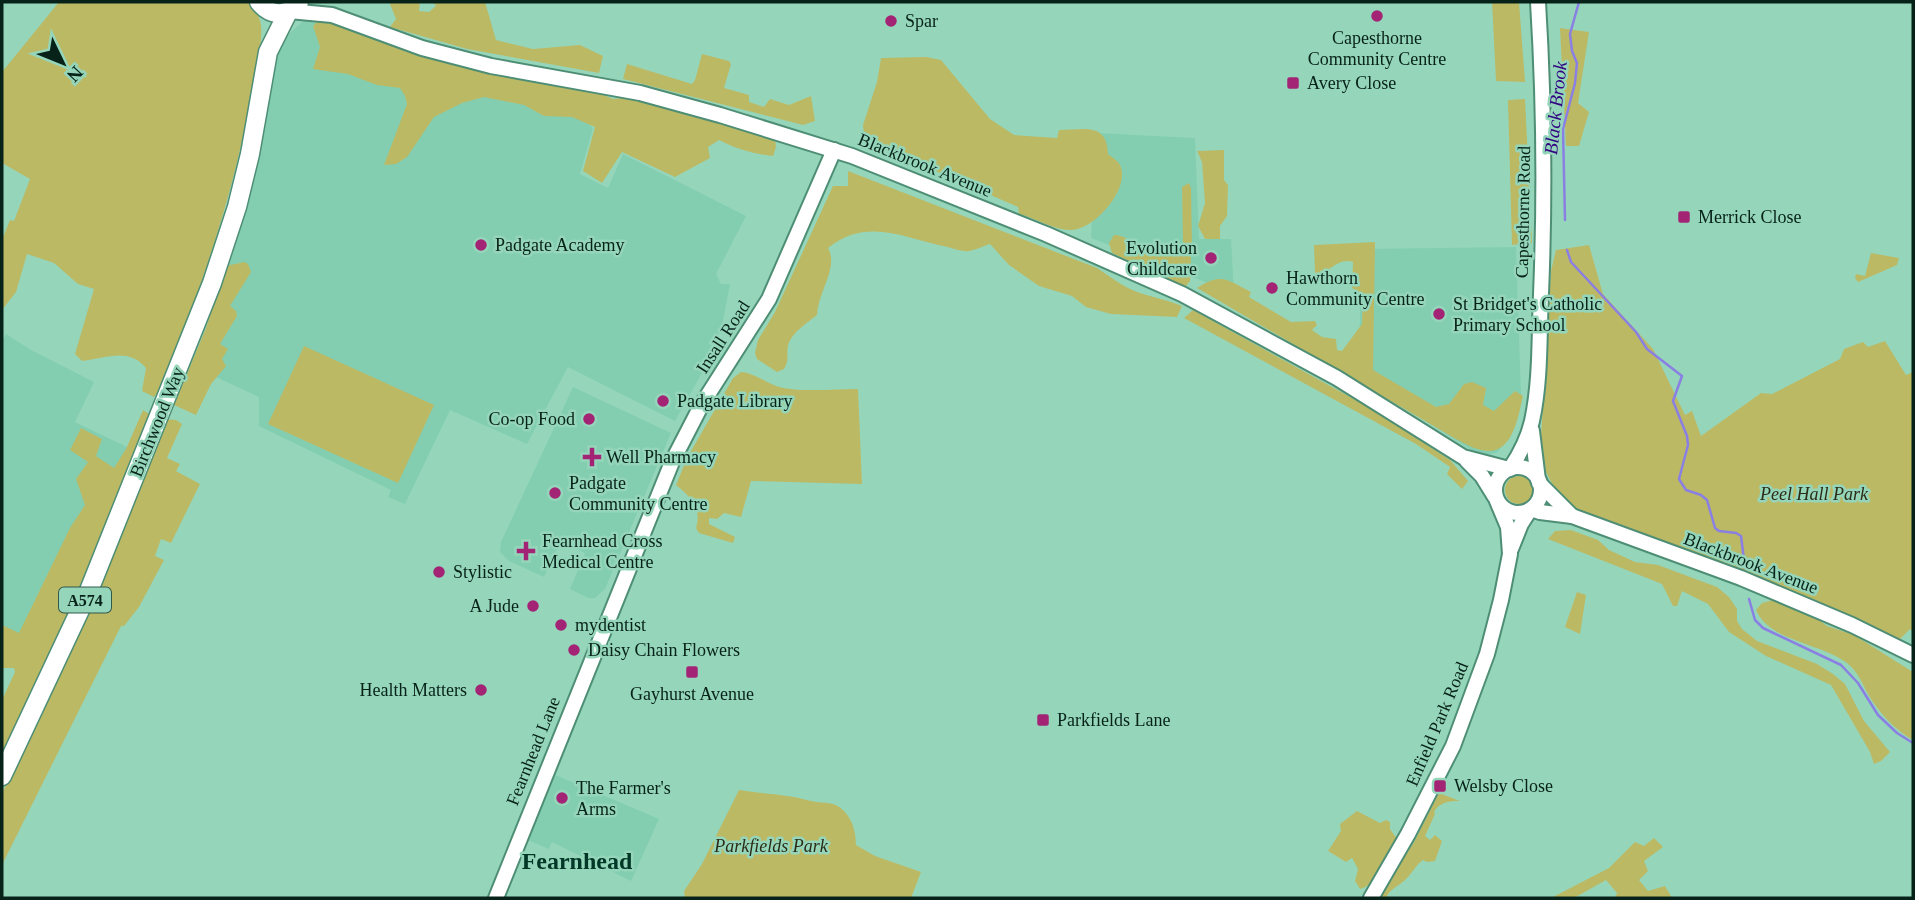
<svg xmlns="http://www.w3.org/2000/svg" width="1915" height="900" font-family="'Times New Roman',serif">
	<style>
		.built { fill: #83ceb0 }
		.green { fill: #bcb965 }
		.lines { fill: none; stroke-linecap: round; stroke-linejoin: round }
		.stream { stroke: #8a7fe2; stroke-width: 2.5 }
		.tertiary-casing { stroke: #4e8e75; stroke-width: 18 }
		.primary-casing { stroke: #4e8e75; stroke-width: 21 }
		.tertiary { stroke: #fff; stroke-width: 14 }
		.primary { stroke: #fff; stroke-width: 18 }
		.poi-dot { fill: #a32374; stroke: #95d6bb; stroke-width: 2.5 }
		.labels { text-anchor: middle; stroke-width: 5; stroke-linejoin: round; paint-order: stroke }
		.shield { fill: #95d6bb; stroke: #32584a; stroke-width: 2 }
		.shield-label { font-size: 16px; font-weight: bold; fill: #072219 }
		.poi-label { font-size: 18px; fill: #072219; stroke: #95d6bb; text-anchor: start }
		.street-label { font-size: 18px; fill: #072219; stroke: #95d6bb }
		.park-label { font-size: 18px; font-style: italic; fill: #2c2b16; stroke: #95d6bb }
		.water-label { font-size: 19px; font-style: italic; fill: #320480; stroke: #95d6bb }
		.district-label { font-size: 24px; font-weight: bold; fill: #013727; stroke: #95d6bb }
	</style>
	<rect width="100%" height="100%" fill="#95d6bb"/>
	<g class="built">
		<path d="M308,17L355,39L548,87L593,128L580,174L608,188L623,154L746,216L716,274L721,284H730L722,326L703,371L675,421L568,367L527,444L450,410L405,504L388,497L391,490L259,426V397L196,368L240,213L272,65L283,39Z"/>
		<path d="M1096,133L1195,138L1199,239H1231L1234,293L1091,238Z"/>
		<path d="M1516,247L1521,396L1512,428L1498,452L1481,456L1359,379L1361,249Z"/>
		<path d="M6,334L31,350L94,382L75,422L129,448L22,639L2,628V342Z"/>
		<path d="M573,387L671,433L605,589L595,598H588L570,589L585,553L560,542L544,577L509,561L500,552L501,542Z"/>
		<path d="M553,774L659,819L631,881L552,842L549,849L528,840Z"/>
	</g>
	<g class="green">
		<path d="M59,2H248C254,8 260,17 261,25C263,45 256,62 253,82C237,188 201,286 164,385L154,397L142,391L146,368C129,347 106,358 82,361L75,354L94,289L78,284L54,263L27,254L16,292L2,310V240L10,220L14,221L30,179L2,163V72Z"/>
		<path d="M392,2H420L419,11L429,12L436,6L433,2H485L496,40L533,49L580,45L603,56L599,73L467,49L390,27L396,19L390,4Z"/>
		<path d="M1492,2H1519L1525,82L1496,81Z"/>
		<path d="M321,18L412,53L493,72L589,89L613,99L634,97L724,121L775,139L776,147L773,156C753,154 737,149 719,140L708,147L710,158L675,177L622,152L602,183L583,171L595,127L572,117L544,116L524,105L484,97L462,103L434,117L407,157L396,164L384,165L407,104L405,96L400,88L377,85L348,74L313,69L320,47L313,26Z"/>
		<path d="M1560,28L1589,32L1578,103L1589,112L1579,146H1566Z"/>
		<path d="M702,54L729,61L731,64L724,88L749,95V102L764,107L770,99L789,105L811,96L815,121L803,125L623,79L627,64L692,84L695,80Z"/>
		<path d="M926,57L941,60L990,119L1014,135L1057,138L1059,130C1084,130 1107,122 1108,154C1112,157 1118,161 1120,165C1131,188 1095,229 1072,230C1055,231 1036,218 1019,214L1018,207L869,142L864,134L863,125L877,82L881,58Z"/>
		<path d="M1525,99L1532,243L1512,245L1508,100Z"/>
		<path d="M1224,150V180L1228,185L1227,216L1220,226V239H1205L1198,226L1205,203L1202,162L1197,151Z"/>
		<path d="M848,171L1097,268C1111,277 1124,288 1140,293C1155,298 1168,300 1182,306L1177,317L1111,314L1086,307L1072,296L1039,286L1009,265L990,244C983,246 976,250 969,251C963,252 954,249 948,247C905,239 868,216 828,248C839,268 818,291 817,315C807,323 791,333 788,346C786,356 790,358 784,369L777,372L757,359L755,353L758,340L775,312L833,186H848Z"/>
		<path d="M1189,183L1191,188L1192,247L1183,243L1182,187Z"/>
		<path d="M1114,235C1132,236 1143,253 1162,255C1169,255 1178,252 1185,250L1191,254L1190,281L1185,287L1112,253L1109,243Z"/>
		<path d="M1375,242L1373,370L1436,407L1449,404L1464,384L1472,382L1486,388L1483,405L1494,411L1515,391L1523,396C1518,418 1512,458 1481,450C1472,448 1464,443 1456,439L1197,288C1222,272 1227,280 1251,292L1249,297L1291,322L1315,321L1317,325L1312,330L1322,337L1336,339L1337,350L1342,351L1362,324L1363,295L1352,288L1353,262C1337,257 1330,274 1315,274L1314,245Z"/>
		<path d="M1589,245L1603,294L1653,349L1685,415L1692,411L1701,436L1761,393L1772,394L1840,359L1844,349L1863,342L1868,347L1885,341L1906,375L1913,372V632L1910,629L1898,641L1579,512L1559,497L1546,472L1541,437L1551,271L1556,250Z"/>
		<path d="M1871,253L1899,258L1897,265L1858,282L1855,278L1856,274L1865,276Z"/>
		<path d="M244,262L248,264L251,272L230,306L236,311L237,316L220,344L228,349L222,359L226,366L211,384L196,415L174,405L206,328L226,266Z"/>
		<path d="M1193,310L1370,408L1450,460L1468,481L1462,489L1447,474L1450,467L1416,444L1184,318Z"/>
		<path d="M304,346L434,405L398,483L268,424Z"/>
		<path d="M741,372C755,373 769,385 783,388C807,392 834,389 858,389L862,484L751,481L741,517L724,513L717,519L709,518V524L735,537L733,543L699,533L696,528C702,509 691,497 676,485L687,458L733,378Z"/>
		<path d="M143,410L152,416L99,557L2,769V700L15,672L14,668H2V625L19,633L70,528L85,505L76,479L88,462L70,450L81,428L102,439L96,456L114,468L126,449Z"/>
		<path d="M165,419L176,420L182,424L167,458L180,464L176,471L200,484L171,543L161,539L155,556L164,560L139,607L124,626H121L2,865V793L37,722Z"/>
		<circle cx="1519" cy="490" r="14"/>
		<path d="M1571,530L1598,540L1609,550L1635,562L1658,565L1717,587L1729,597L1737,609V621L1742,629L1757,641L1817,664L1833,674L1845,684L1864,721L1890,752L1881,761L1874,764L1870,752L1831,685L1766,656L1729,632L1708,604L1682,591L1677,606H1673L1662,584L1548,539L1555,531Z"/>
		<path d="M1577,592L1586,595L1580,634L1565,627Z"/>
		<path d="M1773,600L1784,602L1812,615L1827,626L1854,635L1913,672V740C1895,730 1879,713 1868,694C1862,683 1858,672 1847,663C1820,643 1769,641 1756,610L1762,603Z"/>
		<path d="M739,790C763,794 787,794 811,801C818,803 826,802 833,804C850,810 856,829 856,845L875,856L921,872L911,898H685L684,891L702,864Z"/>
		<path d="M1439,793L1460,801C1450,801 1439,802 1434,812L1435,814L1425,836L1430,840L1435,835L1442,841L1435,861L1427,862L1423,860C1416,865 1413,872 1407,878C1400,886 1390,888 1386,898H1376L1413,844Z"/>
		<path d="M1357,811L1380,823L1386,820L1390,822V829L1397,839C1389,854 1378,885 1360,889L1355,881L1358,869L1352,858L1346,862L1328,851L1341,831L1340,824Z"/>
		<path d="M1654,838L1663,847L1644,861L1648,871L1639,880L1648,891L1665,886L1672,898H1615L1617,893L1606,880L1574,898H1551L1609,868L1635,842L1644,846Z"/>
	</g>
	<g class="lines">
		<g class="stream">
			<path d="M1565,220L1563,129L1575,83L1577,63L1572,51L1570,34L1579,2"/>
			<path d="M1567,250L1571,262L1636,332L1647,349L1682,376L1673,401L1687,436L1688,445L1679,479L1686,490L1701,495L1707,500L1715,528L1719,531L1736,533L1741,536L1745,568"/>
			<path d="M1749,599L1755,620L1763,628L1841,665L1858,683L1878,715L1897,733L1913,743"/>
		</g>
		<g class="tertiary-casing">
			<g id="tertiary">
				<path d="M289,11L332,15L422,48L491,66L640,93L720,115L852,156L1046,234L1182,294L1337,378L1463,457L1509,469"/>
				<path d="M1532,431L1538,480"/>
				<path d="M1467,461L1482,476L1495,497"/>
				<circle cx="1518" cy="490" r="23"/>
				<path d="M1510,469C1520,454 1528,438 1532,421C1541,379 1539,335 1541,294C1545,196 1544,99 1538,2"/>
				<path d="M1539,483L1572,516"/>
				<path d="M1531,509L1540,512L1572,516L1741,578L1852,625L1913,655"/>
				<path d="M1511,549L1521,524L1530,510"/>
				<path d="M496,898L672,462L702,404L769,299L834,150"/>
				<path d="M1371,898L1408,834L1453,746L1487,654L1501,600L1510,554L1508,527L1497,501"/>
			</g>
		</g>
		<g class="primary-casing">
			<g id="primary">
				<path d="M259,2C271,17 287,17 299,2"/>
				<path d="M2,776L88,593L212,283L237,207L250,154L268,52L288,12"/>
			</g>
		</g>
		<use href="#tertiary" class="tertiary"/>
		<use href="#primary" class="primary"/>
	</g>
	<g class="poi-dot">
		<circle cx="1377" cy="16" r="7"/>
		<circle cx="891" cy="21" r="7"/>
		<rect x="1286" y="76" width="14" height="14" rx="3.5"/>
		<rect x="1677" y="210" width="14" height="14" rx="3.5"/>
		<circle cx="481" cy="245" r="7"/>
		<circle cx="1211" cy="258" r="7"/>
		<circle cx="1272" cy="288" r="7"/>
		<circle cx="1439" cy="314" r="7"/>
		<circle cx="663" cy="401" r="7"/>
		<circle cx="589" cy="419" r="7"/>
		<path d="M588.5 446.5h7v7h7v7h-7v7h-7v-7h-7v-7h7z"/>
		<circle cx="555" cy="493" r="7"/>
		<path d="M522.5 540.5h7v7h7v7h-7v7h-7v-7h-7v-7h7z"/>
		<circle cx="439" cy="572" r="7"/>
		<circle cx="533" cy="606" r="7"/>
		<circle cx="561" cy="625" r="7"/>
		<circle cx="574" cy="650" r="7"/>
		<rect x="685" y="665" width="14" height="14" rx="3.5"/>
		<circle cx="481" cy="690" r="7"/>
		<rect x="1036" y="713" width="14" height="14" rx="3.5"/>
		<rect x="1433" y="779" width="14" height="14" rx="3.5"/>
		<circle cx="562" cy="798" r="7"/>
	</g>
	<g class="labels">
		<rect class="shield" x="59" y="587.5" width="52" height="25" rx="5"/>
		<g class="shield-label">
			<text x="85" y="606">A574</text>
		</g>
		<g class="poi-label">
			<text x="905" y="27">Spar</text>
			<text x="1377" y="44" text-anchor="middle">Capesthorne<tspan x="1377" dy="21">Community Centre</tspan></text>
			<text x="1307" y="89">Avery Close</text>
			<text x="1698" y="223">Merrick Close</text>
			<text x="495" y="251">Padgate Academy</text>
			<text x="1197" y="254" text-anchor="end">Evolution<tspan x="1197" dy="21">Childcare</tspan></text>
			<text x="1286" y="284">Hawthorn<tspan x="1286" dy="21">Community Centre</tspan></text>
			<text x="1453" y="310">St Bridget's Catholic<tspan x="1453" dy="21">Primary School</tspan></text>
			<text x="677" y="407">Padgate Library</text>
			<text x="575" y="425" text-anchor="end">Co-op Food</text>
			<text x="606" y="463">Well Pharmacy</text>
			<text x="569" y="489">Padgate<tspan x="569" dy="21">Community Centre</tspan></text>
			<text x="542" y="547">Fearnhead Cross<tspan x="542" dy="21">Medical Centre</tspan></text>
			<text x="453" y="578">Stylistic</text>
			<text x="519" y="612" text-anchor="end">A Jude</text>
			<text x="575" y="631">mydentist</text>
			<text x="588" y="656">Daisy Chain Flowers</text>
			<text x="467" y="696" text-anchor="end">Health Matters</text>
			<text x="692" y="700" text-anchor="middle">Gayhurst Avenue</text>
			<text x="1057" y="726">Parkfields Lane</text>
			<text x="1454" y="792">Welsby Close</text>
			<text x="576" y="794">The Farmer's<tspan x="576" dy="21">Arms</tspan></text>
		</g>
		<g class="street-label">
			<text transform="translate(925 165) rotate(22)" y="6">Blackbrook Avenue</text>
			<text transform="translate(1523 212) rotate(-89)" y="6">Capesthorne Road</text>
			<text transform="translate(723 337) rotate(-57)" y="6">Insall Road</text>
			<text transform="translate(157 422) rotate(-68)" y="6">Birchwood Way</text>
			<text transform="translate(1751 563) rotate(21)" y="6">Blackbrook Avenue</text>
			<text transform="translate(1437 724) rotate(-67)" y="6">Enfield Park Road</text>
			<text transform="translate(533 751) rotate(-68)" y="6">Fearnhead Lane</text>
		</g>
		<g class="park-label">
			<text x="1814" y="500">Peel Hall Park</text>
			<text x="771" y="852">Parkfields Park</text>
		</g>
		<g class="water-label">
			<text transform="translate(1555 108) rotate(-84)" y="7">Black Brook</text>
		</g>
		<g class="district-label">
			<text x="577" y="869">Fearnhead</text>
		</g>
	</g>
	<rect width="1915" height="900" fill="none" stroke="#072219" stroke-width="7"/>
	<g transform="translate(63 63) rotate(133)" stroke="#95d6bb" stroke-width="5" paint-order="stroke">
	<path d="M0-5L12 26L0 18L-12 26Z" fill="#072219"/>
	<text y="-10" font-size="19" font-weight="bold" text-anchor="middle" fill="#072219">N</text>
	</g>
</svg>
